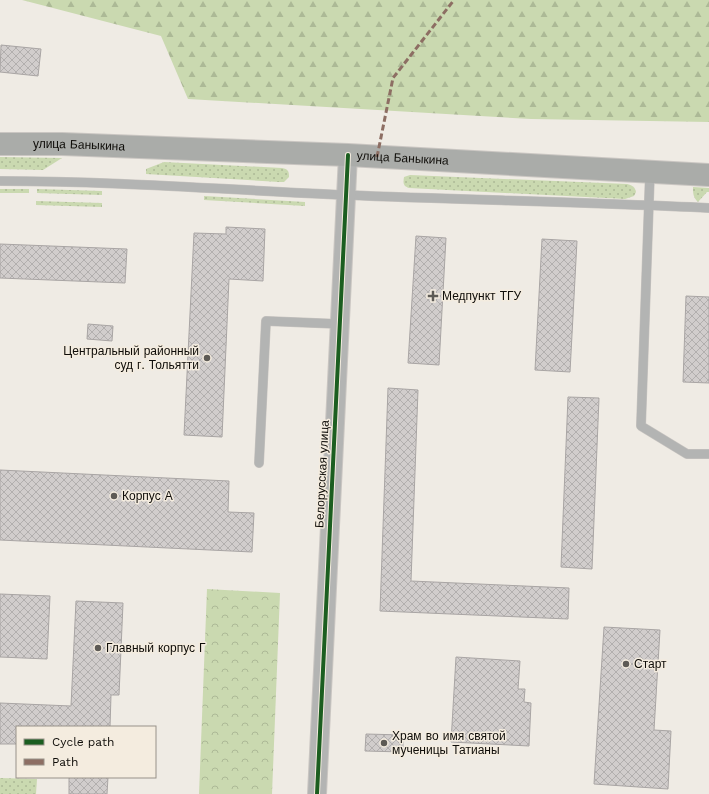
<svg xmlns="http://www.w3.org/2000/svg" width="709" height="794" font-family="'Work Sans',sans-serif">
	<style>
		.grass { fill: url(#grass-dots) }
		.forest { fill: url(#forest-firs) }
		.park { fill: url(#park-crowns) }
		.building { fill: url(#building-cross-hatch); stroke: #a9a5a4 }
		.lines { fill: none; stroke-linecap: round; stroke-linejoin: round }
		.lane-casing { stroke: #cac6c2; stroke-width: 10 }
		.street-casing { stroke: #cac6c2; stroke-width: 20 }
		.primary-casing { stroke: #cac6c2; stroke-width: 24 }
		.lane { stroke: #b3b4b3; stroke-width: 9 }
		.street { stroke: #b3b4b3; stroke-width: 18 }
		.primary { stroke: #aaaca9; stroke-width: 22 }
		.quiet { stroke: #8d6e63; stroke-width: 3; stroke-dasharray: 6 3; stroke-linecap: butt }
		.cycleway-casing { stroke: #f4ecdf; stroke-width: 6 }
		.cycleway { stroke: #1b5e20; stroke-width: 4 }
		.poi-dot { fill: #5d5a55; stroke: #f4ecdf; stroke-width: 1.5 }
		.labels { text-anchor: middle; stroke-width: 3; stroke-linejoin: round; paint-order: stroke }
		.street-label { font-size: 12px; fill: #0e0c08; stroke: #f4ecdf }
		.poi-label { font-size: 12px; fill: #0e0c08; stroke: #f4ecdf; text-anchor: start }
	</style>
	<defs>
		<pattern id="grass-dots" width="8" height="8" patternUnits="userSpaceOnUse"><rect width="8" height="8" fill="#cad9b0"/><path d="M2 2h.1M6 6h.1" fill="none" stroke="#acb996" stroke-width="1.8" stroke-linecap="round"/></pattern>
		<pattern id="forest-firs" width="22" height="20" patternUnits="userSpaceOnUse"><rect width="22" height="20" fill="#cad9b0"/><path d="M5 1l3.5 6h-7zM16 11l3.5 6h-7z" fill="#acb996"/></pattern>
		<pattern id="park-crowns" width="20" height="18" patternUnits="userSpaceOnUse"><rect width="20" height="18" fill="#cad9b0"/><path d="M2 6a3 3 0 1 1 6 0M12 15a3 3 0 1 1 6 0" fill="none" stroke="#acb996"/></pattern>
		<pattern id="building-cross-hatch" width="8" height="8" patternUnits="userSpaceOnUse"><rect width="8" height="8" fill="#d1cdcc"/><path d="M0 0l8 8M0 8l8-8" fill="none" stroke="#b2afae"/></pattern>
	</defs>
	<rect width="100%" height="100%" fill="#efebe4"/>
	<g class="grass">
		<path d="M0,157L62,158L43,170L0,169Z"/>
		<path d="M164,162L282,168C288,169 289,171 289,177L284,182H279L146,174V169Z"/>
		<path d="M410,175L627,184C632,185 635,187 636,192L634,196L625,199L409,188C403,186 403,183 404,177Z"/>
		<path d="M693,187L709,188V192H707L698,202C693,197 693,193 693,187Z"/>
		<rect x="0" y="189" width="29" height="4"/>
		<path d="M37,189L102,191V195L37,193Z"/>
		<path d="M204,196L305,202V206L204,200Z"/>
		<path d="M36,201L102,203V207L36,205Z"/>
		<path d="M0,778L37,779L36,794H0Z"/>
	</g>
	<path class="forest" d="M22,0H709V122L531,119L188,99L161,36Z"/>
	<path class="park" d="M207,589L280,593L272,794H199Z"/>
	<g class="building">
		<path d="M1,45L41,49L38,76L0,72Z"/>
		<path d="M226,227L265,229L263,281L229,279L222,437L184,435L194,233L226,234Z"/>
		<path d="M416,236L446,238L439,365L408,363Z"/>
		<path d="M542,239L577,241L570,372L535,370Z"/>
		<path d="M0,244L127,249L125,283L0,278Z"/>
		<path d="M686,296L709,297V383L683,382Z"/>
		<path d="M88,324L113,326L112,341L87,339Z"/>
		<path d="M388,388L418,390L411,581L569,588L568,619L380,611Z"/>
		<path d="M568,397L599,398L592,569L561,567Z"/>
		<path d="M0,470L229,481L228,512L254,513L252,552L0,540Z"/>
		<path d="M0,594L50,596L47,659L0,657Z"/>
		<path d="M76,601L123,603L119,695H111L110,727H17V744H0V703L71,706Z"/>
		<path d="M604,627L660,630L654,730L671,731L668,789L594,784Z"/>
		<path d="M456,657L520,661L518,689H525L524,702L531,703L529,746L451,742Z"/>
		<path d="M366,734L403,735V752L365,751Z"/>
		<path d="M69,777H108L107,794H69Z"/>
	</g>
	<g class="lines">
		<g class="lane-casing">
			<g id="lane">
				<path d="M650,172L641,426L687,454H709"/>
				<path d="M0,181C115,181 230,190 346,195C467,200 588,202 709,208"/>
				<path d="M259,463L266,321L340,324"/>
			</g>
		</g>
		<g class="street-casing">
			<path id="street" d="M317,794L348,155"/>
		</g>
		<g class="primary-casing">
			<g id="primary">
				<path id="s1" d="M0,144H62L348,155L709,175"/>
			</g>
		</g>
		<use href="#lane" class="lane"/>
		<use href="#street" class="street"/>
		<use href="#primary" class="primary"/>
		<path class="quiet" d="M377,157L393,78L454,0"/>
		<g class="cycleway-casing">
			<path id="cycleway" d="M317,794L348,155"/>
		</g>
		<use href="#cycleway" class="cycleway"/>
	</g>
	<g class="poi-dot">
		<path d="M431 290h4v4h4v4h-4v4h-4v-4h-4v-4h4z"/>
		<circle cx="207" cy="358" r="4"/>
		<circle cx="114" cy="496" r="4"/>
		<circle cx="98" cy="648" r="4"/>
		<circle cx="626" cy="664" r="4"/>
		<circle cx="384" cy="743" r="4"/>
	</g>
	<g class="labels">
		<g class="street-label">
			<text dy="4" stroke="none"><textPath href="#s1" startOffset="79">улица Баныкина</textPath></text>
			<text dy="4" stroke="none"><textPath href="#s1" startOffset="403">улица Баныкина</textPath></text>
			<text transform="translate(322 474) rotate(-87)" y="4">Белорусская улица</text>
		</g>
		<g class="poi-label">
			<text x="442" y="300">Медпункт ТГУ</text>
			<text x="199" y="355" text-anchor="end">Центральный районный<tspan x="199" dy="14">суд г. Тольятти</tspan></text>
			<text x="122" y="500">Корпус А</text>
			<text x="106" y="652">Главный корпус Г</text>
			<text x="634" y="668">Старт</text>
			<text x="392" y="740">Храм во имя святой<tspan x="392" dy="14">мученицы Татианы</tspan></text>
		</g>
	</g>
	<rect x="16" y="726" width="140" height="52" fill="#f4ecdf" stroke="#989289"/>
	<rect x="24" y="739" width="20" height="6" fill="#1b5e20" stroke="#989289"/>
	<text x="52" y="746" font-size="12" fill="#0e0c08">Cycle path</text>
	<rect x="24" y="759" width="20" height="6" fill="#8d6e63" stroke="#989289"/>
	<text x="52" y="766" font-size="12" fill="#0e0c08">Path</text>
</svg>
